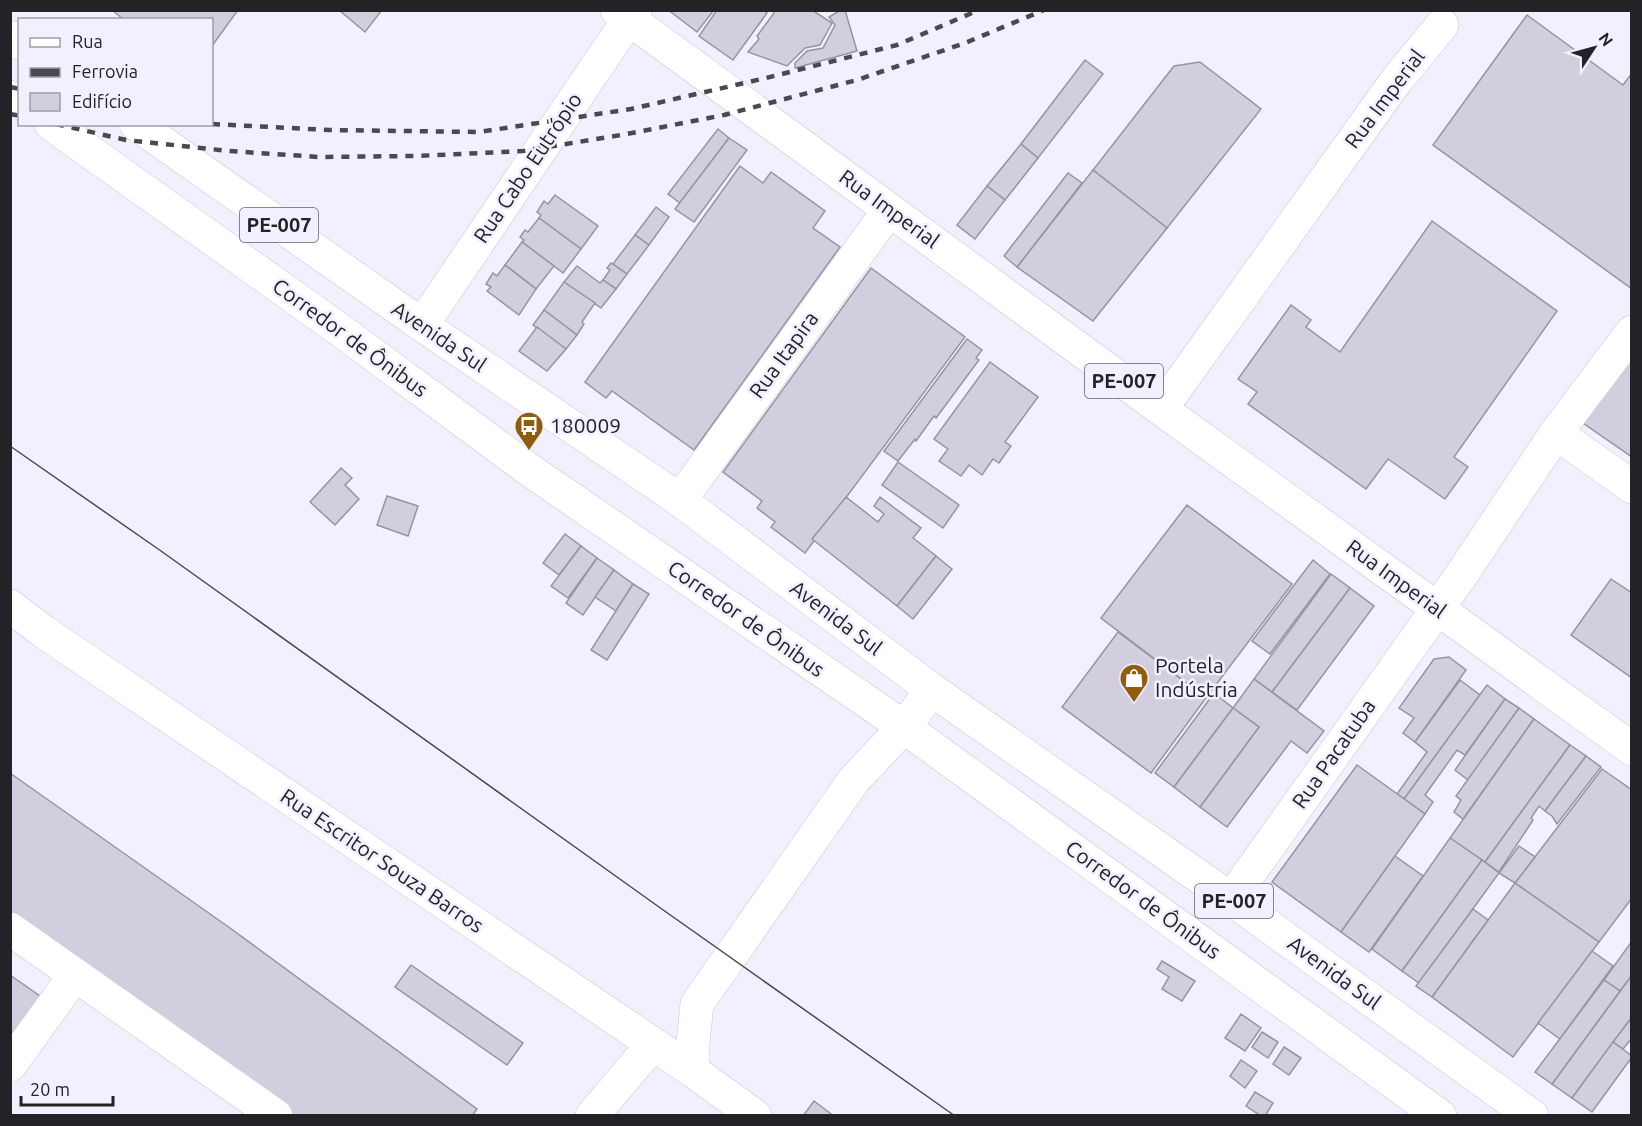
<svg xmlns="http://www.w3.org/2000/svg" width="1642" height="1126" font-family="Ubuntu,sans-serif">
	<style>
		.building { fill: #d2cedd; stroke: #9793a1; stroke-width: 1.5 }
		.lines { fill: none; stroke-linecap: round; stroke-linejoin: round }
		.minor-casing { stroke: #c8c4d3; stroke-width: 34 }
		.major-casing { stroke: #c8c4d3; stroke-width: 34 }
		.highway-casing { stroke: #c8c4d3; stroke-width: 34 }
		.minor { stroke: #fff; stroke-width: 33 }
		.major { stroke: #fff; stroke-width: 33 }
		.highway { stroke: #fff; stroke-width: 33 }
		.tram { stroke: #4a4950; stroke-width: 1.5 }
		.rail { stroke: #4a4950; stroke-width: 4.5; stroke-dasharray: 8 8; stroke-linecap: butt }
		.labels { text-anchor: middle; stroke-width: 5; stroke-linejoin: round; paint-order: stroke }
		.shield { fill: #f3efff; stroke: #616068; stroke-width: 1.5 }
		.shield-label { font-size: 20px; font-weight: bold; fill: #232227 }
		.street-label { font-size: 21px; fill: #232227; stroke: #f3efff }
		.poi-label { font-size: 21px; fill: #232227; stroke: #f3efff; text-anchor: start }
	</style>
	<rect width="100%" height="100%" fill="#f3efff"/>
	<g class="building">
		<path d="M112,10H238L212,46V20H124Z"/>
		<path d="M339,10H382L365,32Z"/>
		<path d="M672,10H714L697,32L671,12Z"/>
		<path d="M717,10H764L767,13L733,60L699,36Z"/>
		<path d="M772,10H812L832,23L820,45L805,48L787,66L748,52L759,39L757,36L774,13Z"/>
		<path d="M841,10H845L857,51L795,68V63L807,51L823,48L835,25L829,17Z"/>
		<path d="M1527,15L1623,85L1632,73V289L1433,145Z"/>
		<path d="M1085,60L1103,74L1038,158L1021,144Z"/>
		<path d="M1200,62L1261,109L1167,228L1093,170L1174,66Z"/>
		<path d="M718,129L729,138L680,203L668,194Z"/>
		<path d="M729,138L747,150L694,222L675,209Z"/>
		<path d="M1021,144L1038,158L1005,200L987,186Z"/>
		<path d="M740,166L763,183L771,172L825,211L813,228L840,247L694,450L612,391L606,398L585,382Z"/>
		<path d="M1093,170L1167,228L1093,321L1017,267Z"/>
		<path d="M1068,173L1082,183L1017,267L1004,256Z"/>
		<path d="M987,186L1005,200L975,239L957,225Z"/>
		<path d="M555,195L598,226L581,249L539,218L541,215L537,212L544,201L548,204Z"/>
		<path d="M656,207L669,217L649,245L635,235Z"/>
		<path d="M539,218L581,249L563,273L522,242L524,240L520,237L525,230L528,232Z"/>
		<path d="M1432,221L1557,311L1454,457L1468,467L1445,499L1388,459L1366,489L1248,404L1257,392L1238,379L1291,305L1311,320L1306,327L1340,352Z"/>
		<path d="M635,235L649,245L627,274L613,264Z"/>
		<path d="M522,242L554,266L536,289L505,265Z"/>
		<path d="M611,263L627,274L616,289L603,280L610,270L607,268Z"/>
		<path d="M505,265L536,289L519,315L487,291L491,287L486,284L493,273L497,276Z"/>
		<path d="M577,266L600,283L603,280L616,289L601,308L564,282Z"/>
		<path d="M871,268L965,337L805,553L771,527L775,522L757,508L762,501L723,472Z"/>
		<path d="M564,282L595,303L582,322L584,324L577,335L544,310Z"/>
		<path d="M544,310L577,335L566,349L533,325Z"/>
		<path d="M537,327L566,349L547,371L519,351Z"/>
		<path d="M967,339L982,350L976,358L979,360L936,418L934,416L916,441L915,439L898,461L884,451Z"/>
		<path d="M1632,357V457L1583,423Z"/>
		<path d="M990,362L1038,397L1005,442L1011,446L999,463L993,459L982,475L969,465L961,476L939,461L948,449L934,439Z"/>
		<path d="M898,462L959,505L943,528L882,485Z"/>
		<path d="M341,468L352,478L345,485L359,499L335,525L310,502Z"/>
		<path d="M387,496L418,506L408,536L377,525Z"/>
		<path d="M846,497L878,522L884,514L874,506L880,497L921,528L913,538L936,556L897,606L812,539Z"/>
		<path d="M1187,505L1292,584L1206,698L1101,618Z"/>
		<path d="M565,534L581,546L559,575L543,563Z"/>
		<path d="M581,546L597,558L568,598L551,586Z"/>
		<path d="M936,556L952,569L913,619L897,606Z"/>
		<path d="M597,558L614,570L583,615L566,603Z"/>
		<path d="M1313,560L1330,574L1270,654L1252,641Z"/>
		<path d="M614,570L633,584L616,611L595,597Z"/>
		<path d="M1331,574L1350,588L1272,692L1254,679Z"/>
		<path d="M1611,579L1632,593V678L1571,635Z"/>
		<path d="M633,584L649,594L607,660L591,650Z"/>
		<path d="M1350,588L1374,606L1297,710L1272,692Z"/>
		<path d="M1118,632L1206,698L1151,773L1062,707Z"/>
		<path d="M1449,657L1466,670L1415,742L1403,733L1414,718L1399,708L1434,659Z"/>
		<path d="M1254,679L1324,731L1307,753L1291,741L1227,827L1200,807L1259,727L1233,708Z"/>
		<path d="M1460,680L1480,695L1404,799L1397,794L1427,752L1415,742Z"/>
		<path d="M1487,685L1505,699L1465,755L1457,750L1425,795L1433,802L1425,814L1404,799Z"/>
		<path d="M1214,693L1233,708L1174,787L1155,773Z"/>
		<path d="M1505,699L1519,708L1468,780L1455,770Z"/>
		<path d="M1233,708L1259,727L1200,807L1174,787Z"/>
		<path d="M1519,708L1534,719L1463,819L1454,812L1461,800L1456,796Z"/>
		<path d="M1534,719L1570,745L1485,862L1450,838Z"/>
		<path d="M1570,745L1586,756L1545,811L1539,806L1531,818L1533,820L1499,872L1485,862Z"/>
		<path d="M1586,756L1601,767L1557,824L1552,816L1545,811Z"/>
		<path d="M1357,765L1425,814L1341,932L1272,882Z"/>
		<path d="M1602,769L1632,790V898L1599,942L1515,883Z"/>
		<path d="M10,773L230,928L477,1109L472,1116H277L10,927Z"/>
		<path d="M1450,838L1482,860L1402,971L1372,949Z"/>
		<path d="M1519,846L1535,857L1515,883L1499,873Z"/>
		<path d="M1395,856L1423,876L1369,952L1341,932Z"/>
		<path d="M1482,860L1499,873L1419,983L1402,971Z"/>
		<path d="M1515,883L1599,942L1513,1057L1432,997Z"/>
		<path d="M1473,909L1488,920L1432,997L1416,986Z"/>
		<path d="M1632,941V976L1620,991L1604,980Z"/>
		<path d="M1592,951L1613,966L1560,1039L1538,1023Z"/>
		<path d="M1162,961L1195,981L1182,1001L1162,989L1169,977L1157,969Z"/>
		<path d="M411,965L523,1043L507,1065L395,987Z"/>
		<path d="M10,975L50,1003L10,1059Z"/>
		<path d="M1632,975V1017L1572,1098L1552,1084Z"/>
		<path d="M1604,980L1620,991L1552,1084L1535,1072Z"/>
		<path d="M1241,1014L1261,1028L1245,1051L1225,1038Z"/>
		<path d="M1632,1017V1038L1623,1049L1613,1042Z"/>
		<path d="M1262,1032L1278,1042L1268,1058L1252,1047Z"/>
		<path d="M1613,1042L1632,1056V1057L1592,1112L1572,1098Z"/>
		<path d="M1284,1047L1301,1058L1289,1075L1273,1064Z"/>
		<path d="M1241,1060L1257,1071L1245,1088L1230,1076Z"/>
		<path d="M1255,1092L1273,1103L1265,1116H1261L1246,1106Z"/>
		<path d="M814,1101L831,1114L830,1116H803Z"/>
	</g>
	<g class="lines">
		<g class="minor-casing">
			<g id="minor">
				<path d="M10,97L20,103"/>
				<path d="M51,124L340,330L531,471L904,727L1440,1116"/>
				<path d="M422,325L635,10"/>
				<path d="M1161,409L1396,81L1442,25"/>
				<path d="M1556,433L1632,487"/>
				<path d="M680,500L889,210"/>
				<path d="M10,606L44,632L693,1071"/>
				<path d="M1231,899L1460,577L1556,433L1632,332"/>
				<path d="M10,929L276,1116"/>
				<path d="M10,1065L75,975"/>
				<path d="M592,1116L653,1044"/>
			</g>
		</g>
		<g class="major-casing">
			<path id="major" d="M755,1116L693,1071V1043L697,1004L854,780L904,727L932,690"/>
		</g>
		<g class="highway-casing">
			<g id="highway">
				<path d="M617,10L1161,409L1632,749"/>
				<path d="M10,37L20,43"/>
				<path d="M136,124L422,325L680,500L932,690L1231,899L1532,1116"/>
			</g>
		</g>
		<use href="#minor" class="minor"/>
		<use href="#major" class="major"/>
		<use href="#highway" class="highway"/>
		<path class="tram" d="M10,446L161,551L659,907L955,1116"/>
		<g class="rail">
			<path d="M10,87L20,89"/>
			<path d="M10,114L20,116"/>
			<path d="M56,124L126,140L229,151L319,157L416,156L523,151L627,134L724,115L857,80L965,43L1044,10"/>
			<path d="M212,124L329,130L479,132L631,109L766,78L897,45L979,10"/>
		</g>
	</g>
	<defs>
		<g id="bus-pin" transform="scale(1.5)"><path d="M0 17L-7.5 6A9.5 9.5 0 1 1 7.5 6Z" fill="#905d0e" stroke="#f3efff"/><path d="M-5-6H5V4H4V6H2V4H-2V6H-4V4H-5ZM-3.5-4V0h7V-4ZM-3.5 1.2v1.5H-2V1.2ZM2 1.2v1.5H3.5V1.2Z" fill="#fff"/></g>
		<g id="shop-pin" transform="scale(1.5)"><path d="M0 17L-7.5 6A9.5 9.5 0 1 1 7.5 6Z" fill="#905d0e" stroke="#f3efff"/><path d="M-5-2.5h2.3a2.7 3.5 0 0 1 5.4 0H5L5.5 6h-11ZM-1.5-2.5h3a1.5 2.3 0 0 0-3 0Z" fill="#fff"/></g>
	</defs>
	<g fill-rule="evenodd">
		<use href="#bus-pin" x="529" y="426"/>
		<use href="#shop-pin" x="1134" y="678"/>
	</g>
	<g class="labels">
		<g class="shield">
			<rect x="240" y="208" width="78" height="34" rx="4.5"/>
			<rect x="1085" y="364" width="78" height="34" rx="4.5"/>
			<rect x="1195" y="884" width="78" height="34" rx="4.5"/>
		</g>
		<g class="shield-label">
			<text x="279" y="232">PE-007</text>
			<text x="1124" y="388">PE-007</text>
			<text x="1234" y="908">PE-007</text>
		</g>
		<g class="street-label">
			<text transform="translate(1385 99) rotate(-53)" y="7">Rua Imperial</text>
			<text transform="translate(528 168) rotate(-56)" y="7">Rua Cabo Eutrópio</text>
			<text transform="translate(889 209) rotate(36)" y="7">Rua Imperial</text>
			<text transform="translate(439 337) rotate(34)" y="7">Avenida Sul</text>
			<text transform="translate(350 338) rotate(36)" y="7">Corredor de Ônibus</text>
			<text transform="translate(784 355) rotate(-54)" y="7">Rua Itapira</text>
			<text transform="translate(1396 579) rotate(36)" y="7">Rua Imperial</text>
			<text transform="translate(836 618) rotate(37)" y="7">Avenida Sul</text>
			<text transform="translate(746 619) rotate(35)" y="7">Corredor de Ônibus</text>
			<text transform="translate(1334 754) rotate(-55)" y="7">Rua Pacatuba</text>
			<text transform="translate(382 861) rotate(34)" y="7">Rua Escritor Souza Barros</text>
			<text transform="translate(1143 900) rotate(36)" y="7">Corredor de Ônibus</text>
			<text transform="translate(1334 973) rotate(36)" y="7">Avenida Sul</text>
		</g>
		<g class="poi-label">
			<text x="550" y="433">180009</text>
			<text x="1155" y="673">Portela<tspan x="1155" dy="24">Indústria</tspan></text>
		</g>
	</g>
	<rect width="1642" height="1126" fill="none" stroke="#232227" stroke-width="24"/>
	<rect x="18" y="18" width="195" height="108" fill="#f3efff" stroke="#a09da9" stroke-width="1.5"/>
	<rect x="30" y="38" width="30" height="9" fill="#ffffff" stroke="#a09da9" stroke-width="1.5"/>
	<text x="72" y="48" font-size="18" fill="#232227">Rua</text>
	<rect x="30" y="68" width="30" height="9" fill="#4a4950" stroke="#a09da9" stroke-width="1.5"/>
	<text x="72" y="78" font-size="18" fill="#232227">Ferrovia</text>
	<rect x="30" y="93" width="30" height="18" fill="#d2cedd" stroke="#a09da9" stroke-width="1.5"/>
	<text x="72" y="108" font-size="18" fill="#232227">Edifício</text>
	<g transform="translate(1594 48) rotate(54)" stroke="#f3efff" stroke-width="4.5" paint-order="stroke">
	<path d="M0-4.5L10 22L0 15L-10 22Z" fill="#232227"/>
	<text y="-9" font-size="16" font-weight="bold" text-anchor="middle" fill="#232227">N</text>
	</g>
	<path d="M21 1096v9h92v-9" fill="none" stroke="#232227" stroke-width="3"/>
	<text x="30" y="1096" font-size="18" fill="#232227" stroke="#f3efff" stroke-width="4.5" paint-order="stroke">20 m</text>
</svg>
